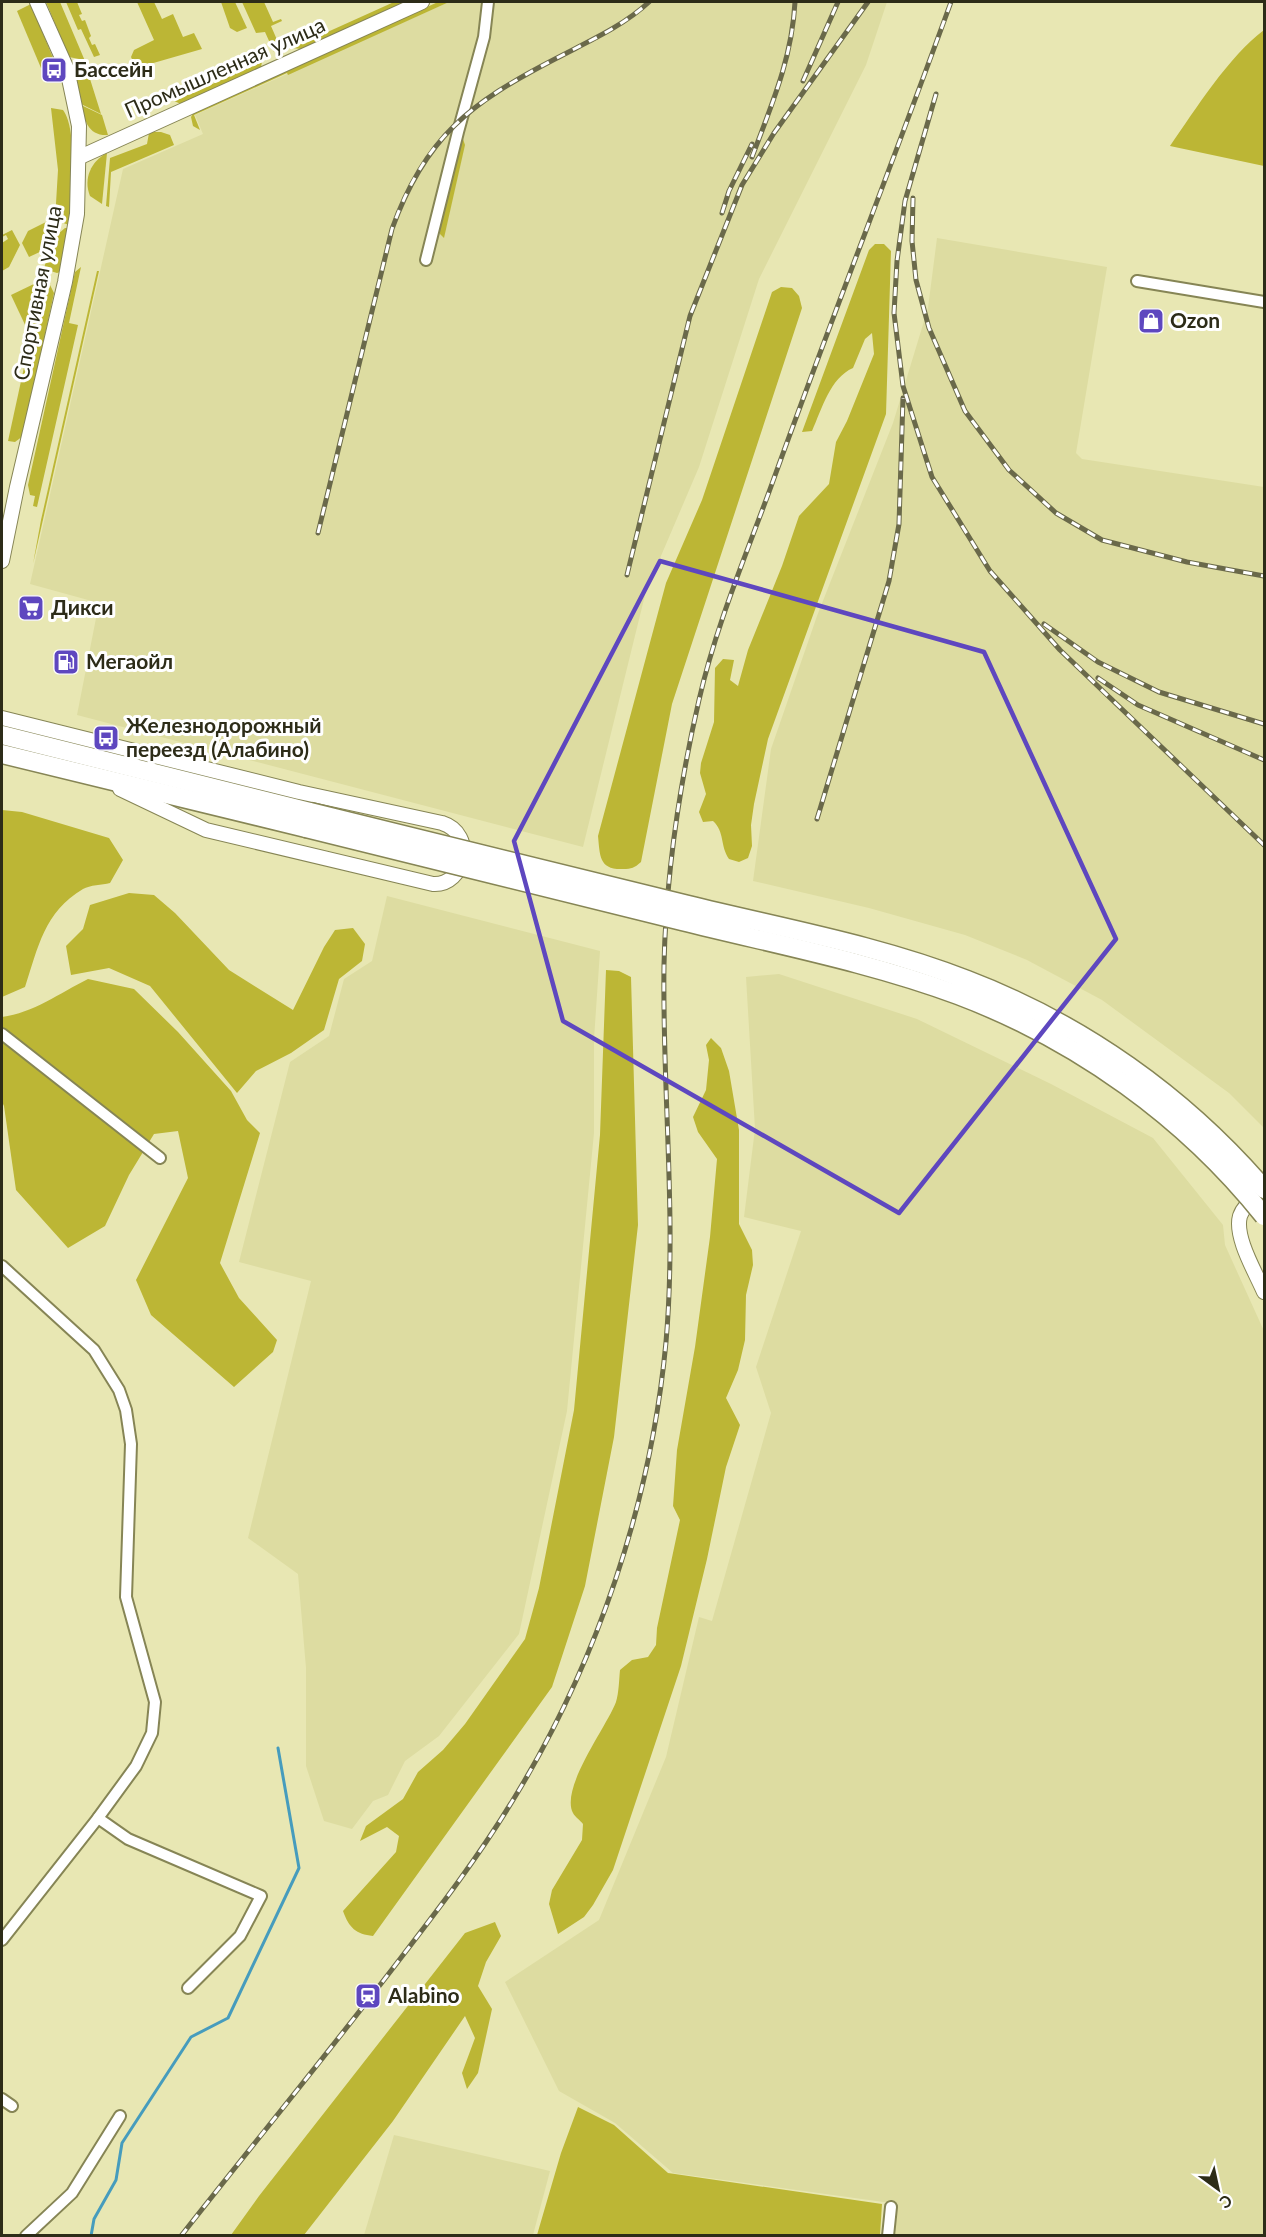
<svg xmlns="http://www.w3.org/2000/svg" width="1266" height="2237" font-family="Lato,sans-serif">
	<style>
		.built { fill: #dddca1 }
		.green { fill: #bcb635 }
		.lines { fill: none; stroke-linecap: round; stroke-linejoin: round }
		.stream { stroke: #469cbd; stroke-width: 3 }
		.minor-casing { stroke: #868555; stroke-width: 14 }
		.tertiary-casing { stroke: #868555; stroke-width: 16 }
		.trunk-casing { stroke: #868555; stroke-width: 21 }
		.minor { stroke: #fff; stroke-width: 10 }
		.tertiary { stroke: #fff; stroke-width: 14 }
		.trunk { stroke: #fff; stroke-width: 18 }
		.rail-casing { stroke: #6a694a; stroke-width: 5 }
		.rail { stroke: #fff; stroke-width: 3; stroke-dasharray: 9; stroke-linecap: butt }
		.trunk-bridge-casing { stroke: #868555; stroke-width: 21; stroke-linecap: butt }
		.trunk-bridge { stroke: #fff; stroke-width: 18 }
		.marked { fill: none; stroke: #5e47bf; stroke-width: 4.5; stroke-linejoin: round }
		.labels { text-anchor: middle; stroke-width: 6; stroke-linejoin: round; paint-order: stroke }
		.street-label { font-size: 21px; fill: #2d2c18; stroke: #fff }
		.poi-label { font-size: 21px; font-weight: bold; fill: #2d2c18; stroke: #fff; text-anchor: start }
	</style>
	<rect width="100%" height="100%" fill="#e8e7b3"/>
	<g class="built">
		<path d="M449,2H887L866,65L759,279L699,467L646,591L583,847L77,715L99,603L30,584L123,169L203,134L195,115Z"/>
		<path d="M937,238L1107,267L1076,453L1082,459L1264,487V1128L1229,1093L1102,1000L1027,960L965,935L869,908L753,881L771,749L817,616L893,423L928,308Z"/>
		<path d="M387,896L600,951L594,1039V1133L567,1411L519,1634L439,1736L405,1761L388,1795L373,1801L352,1829L324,1821L306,1766V1668L298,1574L248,1538L311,1281L239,1262L290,1062L329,1036L344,979L372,961Z"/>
		<path d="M779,974L917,1019L1051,1084L1153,1138L1223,1225L1225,1245L1264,1331V2235H895L898,2204L673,2173L615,2123L559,2091L505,1982L599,1920L666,1757L699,1617L712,1621L771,1413L756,1367L801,1231L744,1217L755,1129L746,977Z"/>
		<path d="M394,2135L550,2171L533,2235H364Z"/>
	</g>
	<g class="green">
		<path d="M46,2H60L85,61L80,62L79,59L69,57Z"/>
		<path d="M66,2H77L82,14L79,15L82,21L85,20L91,36L89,38L92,45L95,44L100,55L94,57L81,29L78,30Z"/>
		<path d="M137,2H154L162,19L173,14L183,37L194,33L202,49L136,68L131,57L134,50L154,40Z"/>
		<path d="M221,2H235L247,28L237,32L230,28Z"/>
		<path d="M242,2H264L273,22L281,19L282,21L271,26L281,49L274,52L265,32L256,33Z"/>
		<path d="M394,2H405L301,49L292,48Z"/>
		<path d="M438,2H449L288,75L287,73L194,115L200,130L193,126L191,117L194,112Z"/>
		<path d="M31,4L55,63L41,68L17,11Z"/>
		<path d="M1264,30V166L1170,146C1195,110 1229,56 1264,30Z"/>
		<path d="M262,62L261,67L181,104L174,101Z"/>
		<path d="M85,63L101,114L81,104L75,81L83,73L82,68Z"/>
		<path d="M81,105L102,115L108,135C88,136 85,121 81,105Z"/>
		<path d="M51,108L63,110C78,129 72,201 69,225L55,220L58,170Z"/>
		<path d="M152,132H161L170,135L174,145L111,172L109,207L106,206L110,158L147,144L149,133Z"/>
		<path d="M463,139L465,145L444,238L440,234V225L461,140Z"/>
		<path d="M107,153L102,204L90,196C83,179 91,161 107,153Z"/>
		<path d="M50,220L44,250L29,257L22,243L28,231Z"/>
		<path d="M65,228H68L60,272L57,273L44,269L51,240Z"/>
		<path d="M12,230L20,245L9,267L2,271V243L8,239L6,235L2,237V235Z"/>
		<path d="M875,244H884L891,251L886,414L768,739L754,804L751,825L752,846L748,858L739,862L729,859C720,846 725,832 713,821L703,822L699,812L706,794L700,773L701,763L714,722L715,668L723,659L734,660L730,680L738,686L748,650L782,566L799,516L829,484L836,442L847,421L874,354L872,333L865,339L853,368C830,378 822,409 812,431L802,432L869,250Z"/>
		<path d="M81,267L69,323L78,325L37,507L33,506L35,496L30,495L28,485L75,272Z"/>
		<path d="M97,271H99L33,564L41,520Z"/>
		<path d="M43,280L49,283L54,293L23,436L15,442L8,441Z"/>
		<path d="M38,282L27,329L11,295Z"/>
		<path d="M781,287L792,288L799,296L802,308L672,704L641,862C634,868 632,869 623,869C599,870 600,856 598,836L666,583L702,500L772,292Z"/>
		<path d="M2,810L22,812L109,838L123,860L110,883C102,885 90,885 83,889C44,912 38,948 25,987L2,997Z"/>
		<path d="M129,893L154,895L175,913L229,970L293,1010L324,947L335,930L353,928L365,944L362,961L339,979L324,1030L291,1053L256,1071L237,1093L150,986L109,968L71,975L66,946L83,929L90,905Z"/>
		<path d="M606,970L619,971L631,977L638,1225L614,1437L585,1586L552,1687L373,1936C356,1934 349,1928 343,1911L396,1852L399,1836L387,1827L360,1841L366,1826L403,1799L418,1772L443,1750L465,1724L525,1639L539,1588L574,1410L600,1135Z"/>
		<path d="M88,979L134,989L178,1032L231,1091L247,1120L260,1133L220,1263L239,1298L277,1340L273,1352L234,1387L151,1315L136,1280L188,1178L178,1131L154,1134L129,1175L105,1226L68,1248L16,1190L4,1106L2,1102V1017C33,1013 60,993 88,979Z"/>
		<path d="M711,1038L721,1048L729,1071L739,1130V1224L752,1250L753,1265L746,1295L745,1340L738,1370L726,1398L740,1425L726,1467L707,1559L681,1666L613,1870L593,1905L584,1917L558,1934L549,1904L552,1890L582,1840L583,1824C580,1820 575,1817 573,1813C560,1788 606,1728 616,1702C619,1692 619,1680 620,1670L632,1660L648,1657L656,1645L657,1628L680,1520L673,1506L677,1450L695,1347L710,1237L717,1159L698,1132L693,1117L706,1090L709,1060L706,1045Z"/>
		<path d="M495,1922L501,1936L486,1962L478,1986L492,2009L478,2073L467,2089L462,2073L475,2038L465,2016L393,2121L304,2235H231L259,2196L465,1933Z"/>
		<path d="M578,2107L614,2125L668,2173L882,2204L880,2235H537L561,2153Z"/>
	</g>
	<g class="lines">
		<path class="stream" d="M91,2236L94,2219L116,2180L122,2143L191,2037L228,2018L299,1868L278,1748"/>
		<g class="minor-casing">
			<g id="minor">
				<path d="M426,260L458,132L484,37L488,2"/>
				<path d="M1137,281L1264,302"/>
				<path d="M2,1034L160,1158"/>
				<path d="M2,1266L94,1350L119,1390L126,1410L131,1444L126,1597L155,1702L152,1733L136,1766L98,1818L2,1940"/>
				<path d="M98,1818L128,1839L261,1896L240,1936L188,1988"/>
				<path d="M2,2099L12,2106"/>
				<path d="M26,2236L72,2193L120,2116"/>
				<path d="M888,2236L891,2207"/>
			</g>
		</g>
		<g class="tertiary-casing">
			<g id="tertiary">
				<path d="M80,157L422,2"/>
				<path d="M2,561L17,487L65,282L77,214L79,126L67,69L37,2"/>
				<path d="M2,718L299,792L442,823C477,834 465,886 433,884L206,830L120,789"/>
				<path d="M1258,1195C1251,1201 1243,1207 1240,1216C1234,1237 1256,1273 1264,1292"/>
			</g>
		</g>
		<g class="trunk-casing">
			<g id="trunk">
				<path d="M2,735L310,812"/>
				<path d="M2,754L306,828"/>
			</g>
		</g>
		<use href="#minor" class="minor"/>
		<use href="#tertiary" class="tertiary"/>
		<use href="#trunk" class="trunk"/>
		<g class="rail-casing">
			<g id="rail">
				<path d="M803,81L838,2"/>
				<path d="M936,94L905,201L897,261L894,313L903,386L932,477L990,571L1060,650L1264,845"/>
				<path d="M752,157C772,104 792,58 795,2"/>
				<path d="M913,198L912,241L916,280L929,328L965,411L1009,470L1056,513L1102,540L1187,562L1264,576"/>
				<path d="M722,213L729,191L752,144"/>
				<path d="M318,533L392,229C425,137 470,103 555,59C587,42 622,27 649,2"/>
				<path d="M627,575L690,316L742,185L774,133L868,2"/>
				<path d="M1044,624L1098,662L1159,692L1264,724"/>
				<path d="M1098,678L1138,705L1264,760"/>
				<path d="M817,819L889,581L899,524L903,398"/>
				<path d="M181,2236C254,2143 329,2052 400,1959C440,1907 479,1856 513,1800C597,1663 651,1503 666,1342C677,1217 662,1090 664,965C666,876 679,787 699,700C716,625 747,553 773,481C831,320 893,162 951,2"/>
			</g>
		</g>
		<use href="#rail" class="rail"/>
		<g class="trunk-bridge-casing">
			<g id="trunk-bridge">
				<path d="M310,812C436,843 562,874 688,905C781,928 878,945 967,980C1082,1024 1184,1096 1264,1189"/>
				<path d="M306,828C431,859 557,890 682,921C774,944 869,962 958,995C1077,1040 1185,1117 1264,1216"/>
			</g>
		</g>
		<use href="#trunk-bridge" class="trunk-bridge"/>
	</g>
	<path class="marked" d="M660,561L984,652L1116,939L899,1213L563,1021L514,841Z"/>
	<defs>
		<g id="bus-square" transform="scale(1.35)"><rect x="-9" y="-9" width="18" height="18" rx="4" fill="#5e47bf" stroke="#fff"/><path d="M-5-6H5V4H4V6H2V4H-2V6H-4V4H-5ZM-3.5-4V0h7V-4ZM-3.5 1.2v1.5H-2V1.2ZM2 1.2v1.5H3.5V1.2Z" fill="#fff"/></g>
		<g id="shop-square" transform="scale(1.35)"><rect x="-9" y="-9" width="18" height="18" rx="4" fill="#5e47bf" stroke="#fff"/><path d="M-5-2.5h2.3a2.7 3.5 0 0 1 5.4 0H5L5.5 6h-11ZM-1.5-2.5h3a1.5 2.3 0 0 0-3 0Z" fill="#fff"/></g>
		<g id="supermarket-square" transform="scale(1.35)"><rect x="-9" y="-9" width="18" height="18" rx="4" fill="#5e47bf" stroke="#fff"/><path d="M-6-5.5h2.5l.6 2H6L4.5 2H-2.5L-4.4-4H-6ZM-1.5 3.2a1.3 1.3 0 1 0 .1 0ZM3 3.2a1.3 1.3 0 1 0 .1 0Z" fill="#fff"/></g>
		<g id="fuel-square" transform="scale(1.35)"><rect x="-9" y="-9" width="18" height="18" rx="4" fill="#5e47bf" stroke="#fff"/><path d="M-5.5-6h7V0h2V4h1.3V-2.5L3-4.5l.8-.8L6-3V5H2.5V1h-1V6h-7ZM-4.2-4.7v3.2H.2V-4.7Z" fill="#fff"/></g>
		<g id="station-square" transform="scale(1.35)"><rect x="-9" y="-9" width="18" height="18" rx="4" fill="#5e47bf" stroke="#fff"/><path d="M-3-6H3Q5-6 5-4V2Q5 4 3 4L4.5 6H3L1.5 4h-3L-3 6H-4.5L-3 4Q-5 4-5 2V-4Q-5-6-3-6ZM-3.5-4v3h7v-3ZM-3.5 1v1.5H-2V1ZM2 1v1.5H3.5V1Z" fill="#fff"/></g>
	</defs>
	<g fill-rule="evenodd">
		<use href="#bus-square" x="54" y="70"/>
		<use href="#shop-square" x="1151" y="321"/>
		<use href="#supermarket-square" x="31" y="608"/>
		<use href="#fuel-square" x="66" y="662"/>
		<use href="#bus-square" x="106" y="738"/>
		<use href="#station-square" x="368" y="1996"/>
	</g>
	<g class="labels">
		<g class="street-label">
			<text transform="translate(225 68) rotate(-24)" y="7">Промышленная улица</text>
			<text transform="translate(38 293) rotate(-79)" y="7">Спортивная улица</text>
		</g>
		<g class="poi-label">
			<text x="74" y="77">Бассейн</text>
			<text x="1170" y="328">Ozon</text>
			<text x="51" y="615">Дикси</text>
			<text x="86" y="669">Мегаойл</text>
			<text x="126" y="733">Железнодорожный<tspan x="126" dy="24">переезд (Алабино)</tspan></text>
			<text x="388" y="2003">Alabino</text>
		</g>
	</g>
	<rect width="1266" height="2237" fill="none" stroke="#2d2c18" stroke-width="6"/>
	<g transform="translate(1218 2189) rotate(147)" stroke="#ffffff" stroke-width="4.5" paint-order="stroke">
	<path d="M0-4.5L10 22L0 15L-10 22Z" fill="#2d2c18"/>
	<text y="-9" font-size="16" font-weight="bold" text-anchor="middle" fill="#2d2c18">С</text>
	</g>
</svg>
